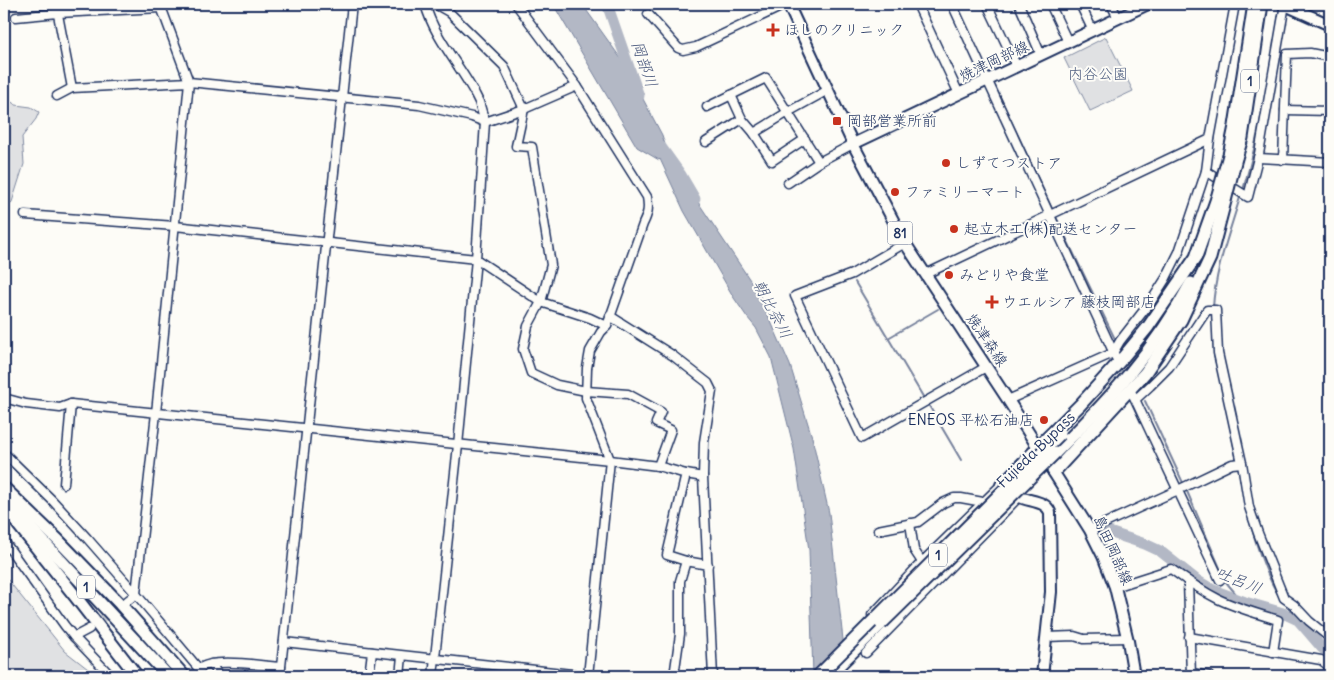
<svg xmlns="http://www.w3.org/2000/svg" width="1334" height="680" font-family="Delius,'Klee One',sans-serif">
	<style>
		.green { fill: #e0e1e3; stroke: #7e88a0 }
		.water { fill: #b3b8c5; stroke: #76819c }
		.lines { fill: none; stroke-linecap: round; stroke-linejoin: round }
		.stream { stroke: #76819c; stroke-width: 2 }
		.river { stroke: #b3b8c5; stroke-width: 11 }
		.minor-tunnel { stroke: #d0d3d8; stroke-width: 8; stroke-dasharray: 8 4; stroke-linecap: butt }
		.minor-casing { stroke: #1b2f5e; stroke-width: 11 }
		.major-casing { stroke: #1b2f5e; stroke-width: 14 }
		.highway-casing { stroke: #1b2f5e; stroke-width: 15 }
		.minor { stroke: #fdfcf7; stroke-width: 8 }
		.major { stroke: #fdfcf7; stroke-width: 10 }
		.highway { stroke: #fdfcf7; stroke-width: 11 }
		.highway-bridge-casing { stroke: #1b2f5e; stroke-width: 15; stroke-linecap: butt }
		.highway-bridge { stroke: #fdfcf7; stroke-width: 11 }
		.poi-dot { fill: #c8321e; stroke: #fdfcf7; stroke-width: 2 }
		.labels { text-anchor: middle; stroke-width: 4; stroke-linejoin: round; paint-order: stroke }
		.shield { fill: #fdfcf7; stroke: #5f6c8c; stroke-width: 1 }
		.shield-label { font-size: 14px; font-weight: bold; fill: #1b2f5e }
		.poi-label { font-size: 15px; fill: #1b2f5e; stroke: #fdfcf7; text-anchor: start }
		.street-label { font-size: 15px; fill: #1b2f5e; stroke: #fdfcf7 }
		.park-label { font-size: 15px; fill: #4c5c7f; stroke: #fdfcf7 }
		.water-label { font-size: 16px; font-style: italic; fill: #49587d; stroke: #fdfcf7 }
	</style>
	<rect width="100%" height="100%" fill="#fdfcf7"/>
	<filter id="ink" filterUnits="userSpaceOnUse"><feTurbulence type="fractalNoise" baseFrequency=".02" numOctaves="2"/><feDisplacementMap in="SourceGraphic" scale="10" xChannelSelector="R" yChannelSelector="G"/><feConvolveMatrix kernelMatrix="1 2 1 2 8 2 1 2 1" color-interpolation-filters="sRGB"/></filter>
	<g filter="url(#ink)">
		<g class="green">
			<path d="M1106,37L1133,91L1090,111L1064,58Z"/>
			<path d="M4,97L16,105L31,107L39,112L36,119L22,137L24,164L12,202L4,213Z"/>
			<path d="M4,575L65,651L97,676H4Z"/>
		</g>
		<path class="water" d="M553,4H582L624,63L662,135L670,160L758,292L790,365L812,437L829,513L847,676H813L809,550L794,449L771,357L756,328L747,317L734,298L684,211L660,159L659,160L637,147Z"/>
		<g class="lines">
			<g class="stream">
				<path d="M995,86L1053,211"/>
				<path d="M1243,190C1261,130 1271,68 1280,6"/>
				<path d="M1055,215L1115,339"/>
				<path d="M855,282L925,400"/>
				<path d="M1213,308C1215,269 1230,232 1241,194"/>
				<path d="M1213,316L1214,356L1220,378"/>
				<path d="M888,338L938,309"/>
				<path d="M1145,401L1184,485"/>
				<path d="M928,404L961,460"/>
				<path d="M1226,407L1237,461"/>
				<path d="M1238,466L1243,493"/>
				<path d="M1186,489L1226,582L1236,594L1245,602"/>
				<path d="M1249,519C1256,544 1265,574 1279,596"/>
				<path d="M1284,602L1298,620"/>
			</g>
			<g class="river">
				<path d="M607,4L639,96"/>
				<path d="M661,147L681,175L695,199"/>
				<path d="M1103,530L1145,544L1160,551L1198,581L1213,590L1245,602L1283,613L1298,620L1322,648L1330,653"/>
			</g>
			<path class="minor-tunnel" d="M92,626L124,603"/>
			<g class="minor-casing">
				<g id="minor">
					<path d="M56,4L72,88"/>
					<path d="M425,4C434,37 459,64 475,94L479,102L485,122L476,259L458,445L433,676"/>
					<path d="M435,4L449,12L504,66L524,109L516,146L532,147L551,265L541,302L528,326L523,349L531,373L557,385L586,391L628,394L661,412L656,423L671,430L658,466"/>
					<path d="M516,4L577,86L647,197C649,208 648,214 643,224L607,326L601,332L590,351L587,368L586,398L610,460L588,676"/>
					<path d="M917,4L959,94"/>
					<path d="M952,4L1117,360"/>
					<path d="M987,4L1017,67"/>
					<path d="M1019,4L1041,55"/>
					<path d="M1050,4L1068,42"/>
					<path d="M1080,4L1093,31"/>
					<path d="M1111,4L1118,18"/>
					<path d="M648,14L678,48L683,50L696,47L787,4"/>
					<path d="M16,17L58,13L161,8"/>
					<path d="M731,95L742,119L754,133L772,161L805,139"/>
					<path d="M57,96L72,88L189,82L419,105L472,117L485,122L524,109L577,86"/>
					<path d="M707,107L766,78L819,162"/>
					<path d="M1285,110L1330,111"/>
					<path d="M754,133L788,112L828,90"/>
					<path d="M706,142L742,119"/>
					<path d="M1258,158L1330,162"/>
					<path d="M1283,160L1287,54L1310,53L1330,57"/>
					<path d="M1206,171L1248,197L1259,154L1285,4"/>
					<path d="M788,183L819,162L853,144"/>
					<path d="M25,215L175,226L476,259L541,302L590,318L607,326"/>
					<path d="M905,243L852,274L795,296L862,438L986,367"/>
					<path d="M924,272L928,273L1210,139"/>
					<path d="M610,316L672,355L708,383L712,391L704,442L703,477L713,676"/>
					<path d="M1133,395L1220,580"/>
					<path d="M4,398L26,404L60,408L71,404L610,460L658,466L686,474L703,477"/>
					<path d="M1136,399L1150,386L1169,367L1207,310H1216L1218,353L1242,463L1249,507L1258,533L1284,598L1294,605L1309,621L1330,638"/>
					<path d="M1008,400L1113,353L1120,341L1152,300L1166,278L1179,252L1206,171L1210,139L1235,4"/>
					<path d="M4,453L52,500L87,538L136,594L199,669L200,676"/>
					<path d="M64,484L71,404"/>
					<path d="M910,523L914,550L922,562"/>
					<path d="M878,530L918,522L943,503L954,498H961L983,502"/>
					<path d="M1090,530L1178,490L1232,464L1242,463"/>
					<path d="M4,541L65,626L74,637L89,629"/>
					<path d="M686,561L708,565"/>
					<path d="M1188,581L1191,676"/>
					<path d="M1115,587L1171,569C1186,580 1202,591 1218,599C1237,608 1258,614 1278,620L1273,652"/>
					<path d="M127,601L136,594L156,413L189,82L160,4"/>
					<path d="M872,615L922,562L1001,485"/>
					<path d="M74,637L111,676"/>
					<path d="M1046,637L1074,636L1084,639L1128,638"/>
					<path d="M1189,637L1321,660L1330,667"/>
					<path d="M284,642L590,676"/>
					<path d="M866,653L1019,497"/>
					<path d="M211,664L219,676"/>
					<path d="M199,669C214,657 261,666 281,667"/>
					<path d="M1191,673L1209,676"/>
					<path d="M280,676L352,4"/>
					<path d="M369,676L372,652"/>
					<path d="M400,676L402,656"/>
					<path d="M674,676L680,634V581L686,561L667,555L686,474"/>
				</g>
			</g>
			<g class="major-casing">
				<g id="major">
					<path d="M788,4L853,144L905,243L1008,400L1090,530L1103,556L1115,587L1128,641L1134,676"/>
					<path d="M1283,4L1330,25"/>
					<path d="M853,144L1148,4"/>
					<path d="M1038,447L1001,485C1007,488 1012,493 1018,496C1029,502 1045,500 1050,512L1051,592L1042,676"/>
				</g>
			</g>
			<g class="highway-casing">
				<g id="highway">
					<path d="M1229,155L1235,126L1254,4"/>
					<path d="M1236,158L1242,138L1262,4"/>
					<path d="M1038,447L1080,405L1120,361L1148,327L1196,257L1217,198"/>
					<path d="M1055,453C1108,401 1156,349 1191,283"/>
					<path d="M1054,472L1145,373L1181,320L1210,258L1225,201"/>
					<path d="M4,488L58,540L120,604L184,676"/>
					<path d="M4,499L168,676"/>
					<path d="M13,518L75,596L137,676"/>
					<path d="M828,676L881,624"/>
				</g>
			</g>
			<use href="#minor" class="minor"/>
			<use href="#major" class="major"/>
			<use href="#highway" class="highway"/>
			<g class="highway-bridge-casing">
				<g id="highway-bridge">
					<path d="M1217,198L1229,155"/>
					<path d="M1225,201L1236,158"/>
					<path d="M881,624L1055,453"/>
					<path d="M818,676L1060,434"/>
				</g>
			</g>
			<use href="#highway-bridge" class="highway-bridge"/>
		</g>
	</g>
	<g class="poi-dot">
		<path d="M770.5 22.5h5v5h5v5h-5v5h-5v-5h-5v-5h5z"/>
		<rect x="832" y="116" width="10" height="10" rx="2.5"/>
		<circle cx="946" cy="163" r="5"/>
		<circle cx="895" cy="192" r="5"/>
		<circle cx="954" cy="229" r="5"/>
		<circle cx="949" cy="275" r="5"/>
		<path d="M989.5 294.5h5v5h5v5h-5v5h-5v-5h-5v-5h5z"/>
		<circle cx="1044" cy="420" r="5"/>
	</g>
	<g class="labels">
		<g class="shield">
			<rect x="1241" y="69.5" width="18" height="23" rx="4"/>
			<rect x="887.5" y="221.5" width="25" height="23" rx="4"/>
			<rect x="929" y="543.5" width="18" height="23" rx="4"/>
			<rect x="77" y="575.5" width="18" height="23" rx="4"/>
		</g>
		<g class="shield-label">
			<text x="1250" y="86">1</text>
			<text x="900" y="238">81</text>
			<text x="938" y="560">1</text>
			<text x="86" y="592">1</text>
		</g>
		<g class="poi-label">
			<text x="784" y="35">ほしのクリニック</text>
			<text x="847" y="126">岡部営業所前</text>
			<text x="956" y="168">しずてつストア</text>
			<text x="905" y="197">ファミリーマート</text>
			<text x="964" y="234">起立木工(株)配送センター</text>
			<text x="959" y="280">みどりや食堂</text>
			<text x="1002" y="307">ウエルシア 藤枝岡部店</text>
			<text x="1034" y="425" text-anchor="end">ENEOS 平松石油店</text>
		</g>
		<g class="street-label">
			<text transform="translate(994 61) rotate(-25)" y="5">焼津岡部線</text>
			<text transform="translate(987 340) rotate(56)" y="5">焼津森線</text>
			<text transform="translate(1036 450) rotate(-44)" y="5">Fujieda Bypass</text>
			<text transform="translate(1113 550) rotate(66)" y="5">島田岡部線</text>
		</g>
		<g class="park-label">
			<text x="1098" y="79">内谷公園</text>
		</g>
		<g class="water-label">
			<text transform="translate(645 64) rotate(71)" y="6">岡部川</text>
			<text transform="translate(773 309) rotate(62)" y="6">朝比奈川</text>
			<text transform="translate(1239 580) rotate(22)" y="6">吐呂川</text>
		</g>
	</g>
	<rect width="1334" height="680" fill="none" stroke="#fdfcf7" stroke-width="20"/>
	<rect x="10" y="10" width="1314" height="660" fill="none" stroke="#1b2f5e" stroke-width="2" filter="url(#ink)"/>
</svg>
